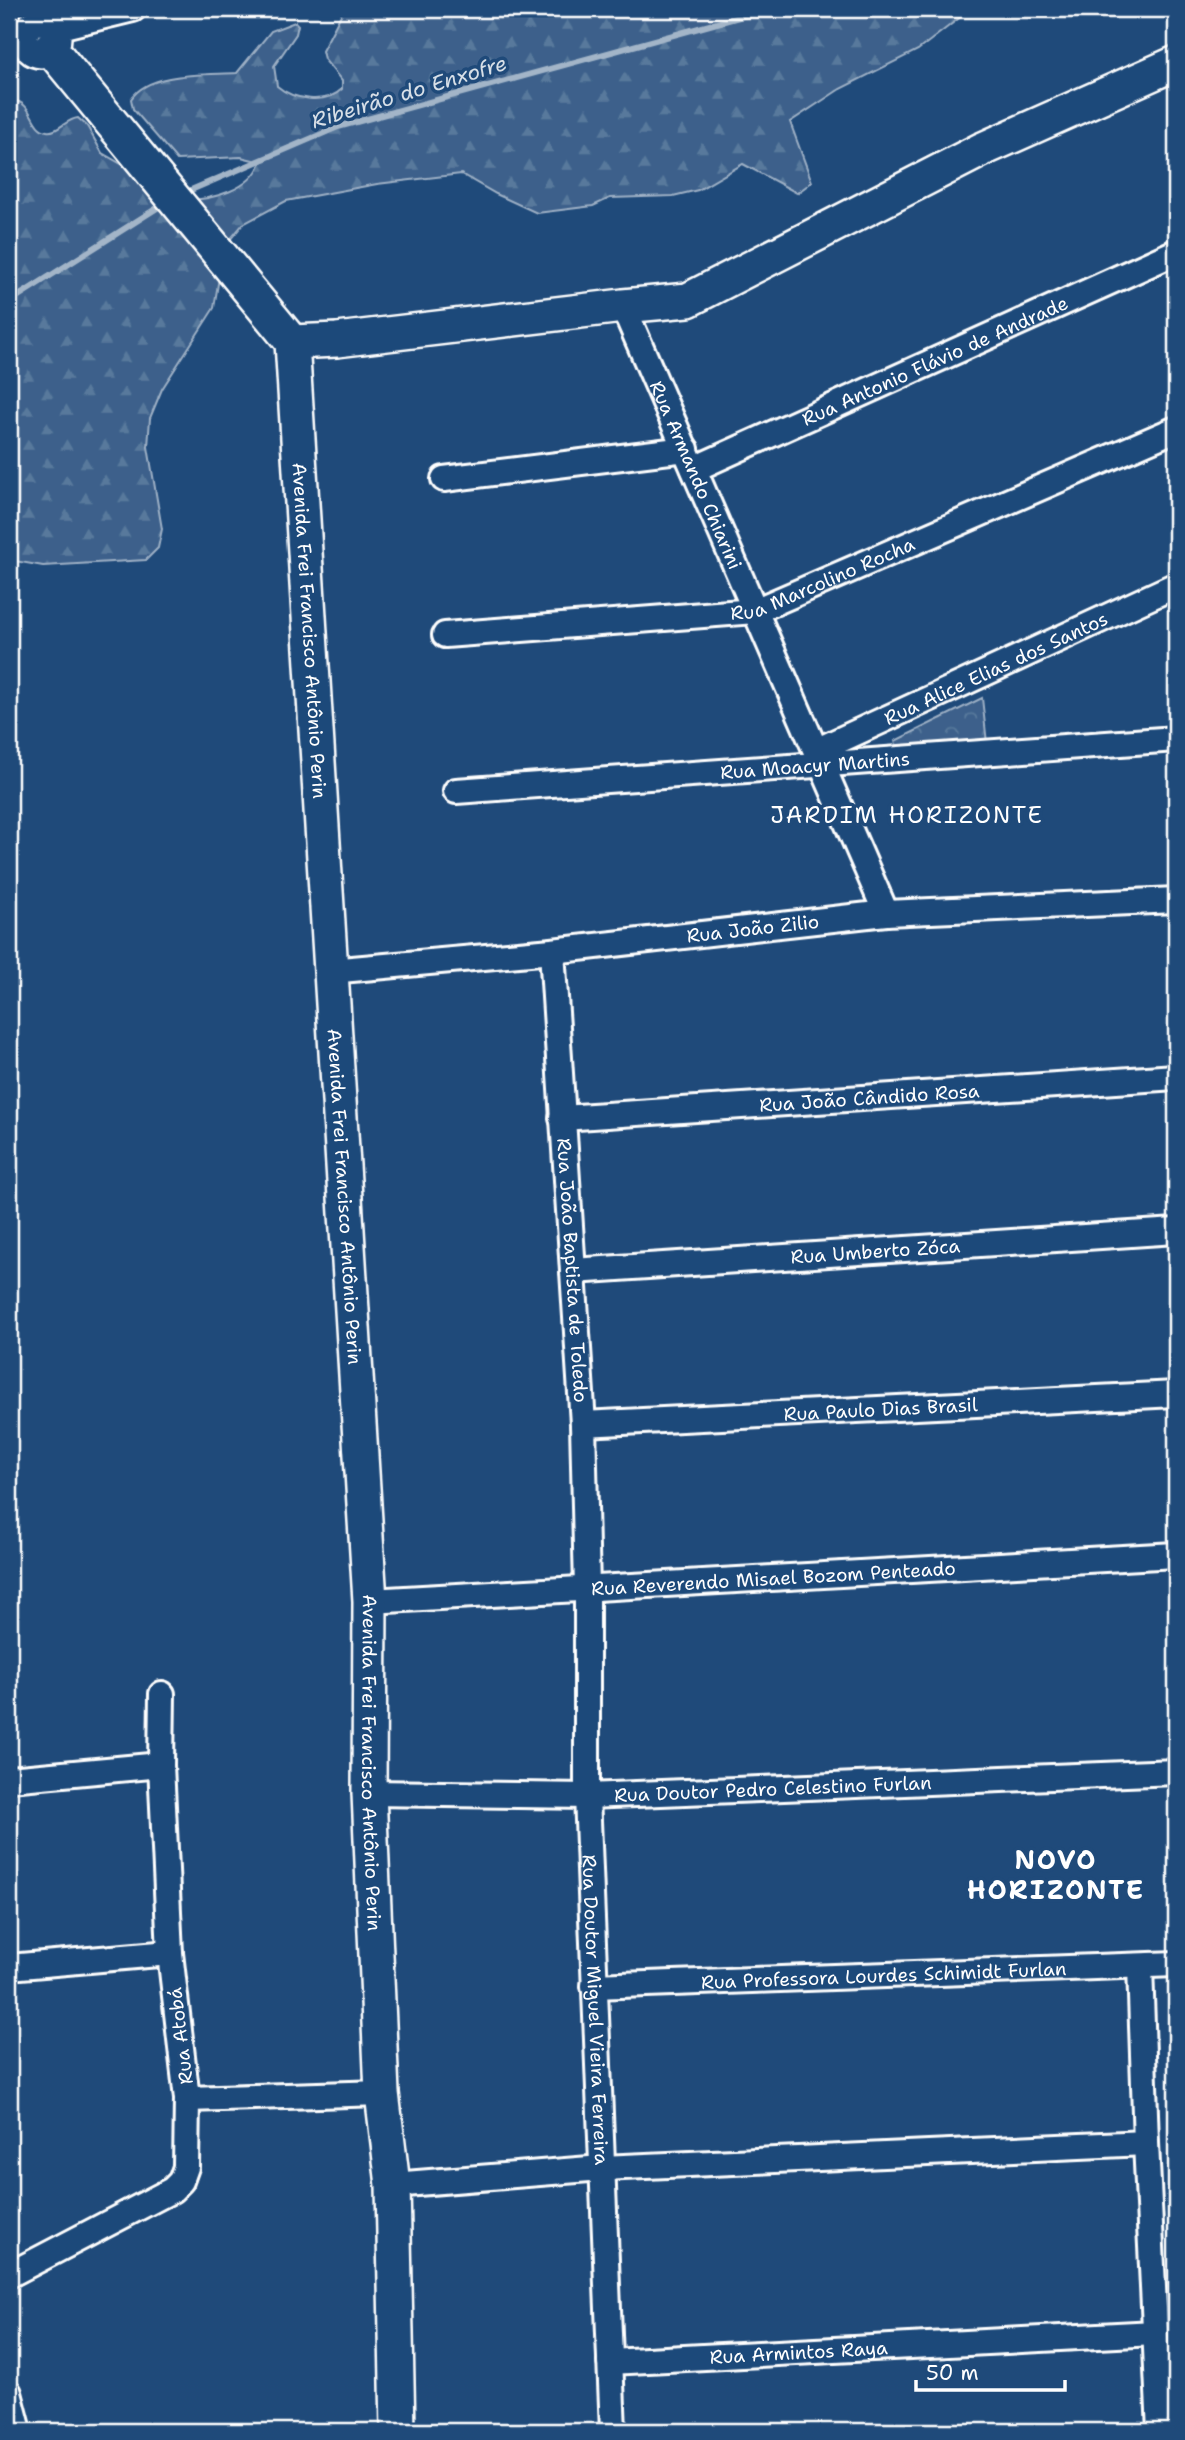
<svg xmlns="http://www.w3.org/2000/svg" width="1185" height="2440" font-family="'Shantell Sans',sans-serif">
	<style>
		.forest { fill: url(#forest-firs); stroke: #9eb0c5; stroke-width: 2 }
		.park { fill: url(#park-crowns); stroke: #9eb0c5; stroke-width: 2 }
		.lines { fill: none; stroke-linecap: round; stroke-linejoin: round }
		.stream { stroke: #a3b5c8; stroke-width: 6 }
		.street-casing { stroke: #fff; stroke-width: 30 }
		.secondary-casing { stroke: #fff; stroke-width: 38 }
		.street { stroke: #1f4a7a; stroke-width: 24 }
		.secondary { stroke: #1f4a7a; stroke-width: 33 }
		.labels { text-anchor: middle; stroke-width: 7; stroke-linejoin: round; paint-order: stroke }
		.street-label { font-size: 19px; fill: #fff; stroke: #1f4a7a }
		.water-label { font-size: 21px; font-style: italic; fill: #d8e0e8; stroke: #1f4a7a }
		.quarter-label { font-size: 23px; letter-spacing: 2px; fill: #fff; stroke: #1f4a7a }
		.district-label { font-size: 26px; font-weight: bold; letter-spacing: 2px; fill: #fff; stroke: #1f4a7a }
	</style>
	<defs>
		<pattern id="forest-firs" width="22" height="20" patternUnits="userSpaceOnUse" patternTransform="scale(1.75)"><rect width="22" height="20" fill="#3c618b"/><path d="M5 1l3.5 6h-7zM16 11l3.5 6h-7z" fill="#59799c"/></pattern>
		<pattern id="park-crowns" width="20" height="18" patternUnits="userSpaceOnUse" patternTransform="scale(1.75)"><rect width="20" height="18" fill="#3c618b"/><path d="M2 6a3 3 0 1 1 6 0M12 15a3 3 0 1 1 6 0" fill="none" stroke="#59799c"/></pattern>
	</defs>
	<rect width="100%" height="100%" fill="#1f4a7a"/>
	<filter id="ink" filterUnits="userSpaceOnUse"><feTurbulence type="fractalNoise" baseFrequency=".0143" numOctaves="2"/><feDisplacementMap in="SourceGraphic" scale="14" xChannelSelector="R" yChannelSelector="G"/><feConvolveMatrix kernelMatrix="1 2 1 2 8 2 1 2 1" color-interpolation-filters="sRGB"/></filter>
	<g filter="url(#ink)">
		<path class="forest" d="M344,9H971L918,50L840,89L790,122L812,182L797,193L743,164L698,190L673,196L610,198L593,206L537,213L496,194L461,174L377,184L286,201L243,224L224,247L214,308L162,389L150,418L148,447L162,529L158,548L146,560L43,566L9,560V97C13,100 21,102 24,105C33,113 34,129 47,131C58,133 66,119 78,118L87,126L102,153L185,200C212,200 251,190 261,162L241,157L177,160L133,109L131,99C149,71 207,75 237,73L271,31L295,22L298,25L296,34L274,66L277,86C293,100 326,105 342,89V81L324,59L322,51Z"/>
		<path class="park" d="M982,698L987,743L898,752L895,741Z"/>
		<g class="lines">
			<g class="stream">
				<path d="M184,193L338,127L768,9"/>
				<path d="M9,302L165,203"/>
			</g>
			<g class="street-casing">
				<g id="street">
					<path d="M51,29L133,9"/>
					<path id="s1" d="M623,306L886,913"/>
					<path id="s2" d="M694,469L1176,252"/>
					<path d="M444,479L686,449"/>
					<path id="s3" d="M445,635L755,611L1176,429"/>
					<path id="s4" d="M816,751L1176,585"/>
					<path id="s5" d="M456,791L1176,739"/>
					<path id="s6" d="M552,951L583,1424L587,1589V1796L613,2431"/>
					<path id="s7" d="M330,971L552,951L886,913L1176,900"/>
					<path id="s8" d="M562,1118L1176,1077"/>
					<path id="s9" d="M573,1271L1176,1231"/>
					<path id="s10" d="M583,1424L1176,1394"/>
					<path id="s11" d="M370,1601L1176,1555"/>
					<path d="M9,1779L161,1765"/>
					<path id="s12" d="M369,1793L587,1796L1176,1772"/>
					<path d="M1140,1966L1146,2143L1160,2431"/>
					<path d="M9,1967L170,1953"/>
					<path id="s13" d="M594,1986L1176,1964"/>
					<path d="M187,2099L382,2093"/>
					<path d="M393,2185L602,2168L1146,2143"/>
					<path d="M9,2275L172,2190L181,2181L186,2167L187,2099L170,1953L161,1765L162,1694"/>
					<path id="s14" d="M610,2362L1155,2333"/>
					<path d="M9,2393L19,2431"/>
				</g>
			</g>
			<g class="secondary-casing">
				<g id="secondary">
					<circle cx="41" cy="38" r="13"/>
					<path id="s15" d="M50,48L292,342L370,1601L369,1793L382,2093L393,2185L398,2431"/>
					<path d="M292,342L337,340L623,306L688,300L983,149L1176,63"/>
				</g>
			</g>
			<use href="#street" class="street"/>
			<use href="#secondary" class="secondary"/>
		</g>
	</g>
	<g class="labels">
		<g class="street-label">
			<text dy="7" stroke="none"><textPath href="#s2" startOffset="264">Rua Antonio Flávio de Andrade</textPath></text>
			<text dy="7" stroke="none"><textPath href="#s1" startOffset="184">Rua Armando Chiarini</textPath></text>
			<text dy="7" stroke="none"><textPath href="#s3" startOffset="385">Rua Marcolino Rocha</textPath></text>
			<text dy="7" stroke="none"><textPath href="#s15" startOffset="670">Avenida Frei Francisco Antônio Perin</textPath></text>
			<text dy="7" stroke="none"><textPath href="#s4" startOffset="198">Rua Alice Elias dos Santos</textPath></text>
			<text dy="7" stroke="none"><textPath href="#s5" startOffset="360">Rua Moacyr Martins</textPath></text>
			<text dy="7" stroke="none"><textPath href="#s7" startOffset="425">Rua João Zilio</textPath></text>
			<text dy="7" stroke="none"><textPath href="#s8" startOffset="308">Rua João Cândido Rosa</textPath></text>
			<text dy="7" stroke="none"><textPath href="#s15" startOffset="1237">Avenida Frei Francisco Antônio Perin</textPath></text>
			<text dy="7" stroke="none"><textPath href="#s9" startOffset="303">Rua Umberto Zóca</textPath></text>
			<text dy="7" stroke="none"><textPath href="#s6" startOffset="320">Rua João Baptista de Toledo</textPath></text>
			<text dy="7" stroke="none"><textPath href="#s10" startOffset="298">Rua Paulo Dias Brasil</textPath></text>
			<text dy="7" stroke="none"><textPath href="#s11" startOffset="404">Rua Reverendo Misael Bozom Penteado</textPath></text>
			<text dy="7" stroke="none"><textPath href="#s15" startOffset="1804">Avenida Frei Francisco Antônio Perin</textPath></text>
			<text dy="7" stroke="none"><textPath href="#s12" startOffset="404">Rua Doutor Pedro Celestino Furlan</textPath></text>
			<text dy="7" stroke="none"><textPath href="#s13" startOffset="290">Rua Professora Lourdes Schimidt Furlan</textPath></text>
			<text dy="7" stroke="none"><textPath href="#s6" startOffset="1060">Rua Doutor Miguel Vieira Ferreira</textPath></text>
			<text transform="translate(180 2036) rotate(-97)" y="7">Rua Atobá</text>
			<text dy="7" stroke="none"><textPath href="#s14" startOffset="189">Rua Armintos Raya</textPath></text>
		</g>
		<g class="water-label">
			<text transform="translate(409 92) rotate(-17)" y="7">Ribeirão do Enxofre</text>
		</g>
		<g class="quarter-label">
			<text x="907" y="823">JARDIM HORIZONTE</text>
		</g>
		<g class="district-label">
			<text x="1056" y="1869">NOVO<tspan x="1056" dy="30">HORIZONTE</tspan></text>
		</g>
	</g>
	<rect width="1185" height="2440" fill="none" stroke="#1f4a7a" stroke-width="35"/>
	<rect x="18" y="18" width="1150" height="2405" fill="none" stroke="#fff" stroke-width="2.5" filter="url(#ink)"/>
	<path d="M916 2380v10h149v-10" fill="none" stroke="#ffffff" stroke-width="3.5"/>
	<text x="926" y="2380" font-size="21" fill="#ffffff" stroke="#1f4a7a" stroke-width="5" paint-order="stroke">50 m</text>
</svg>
